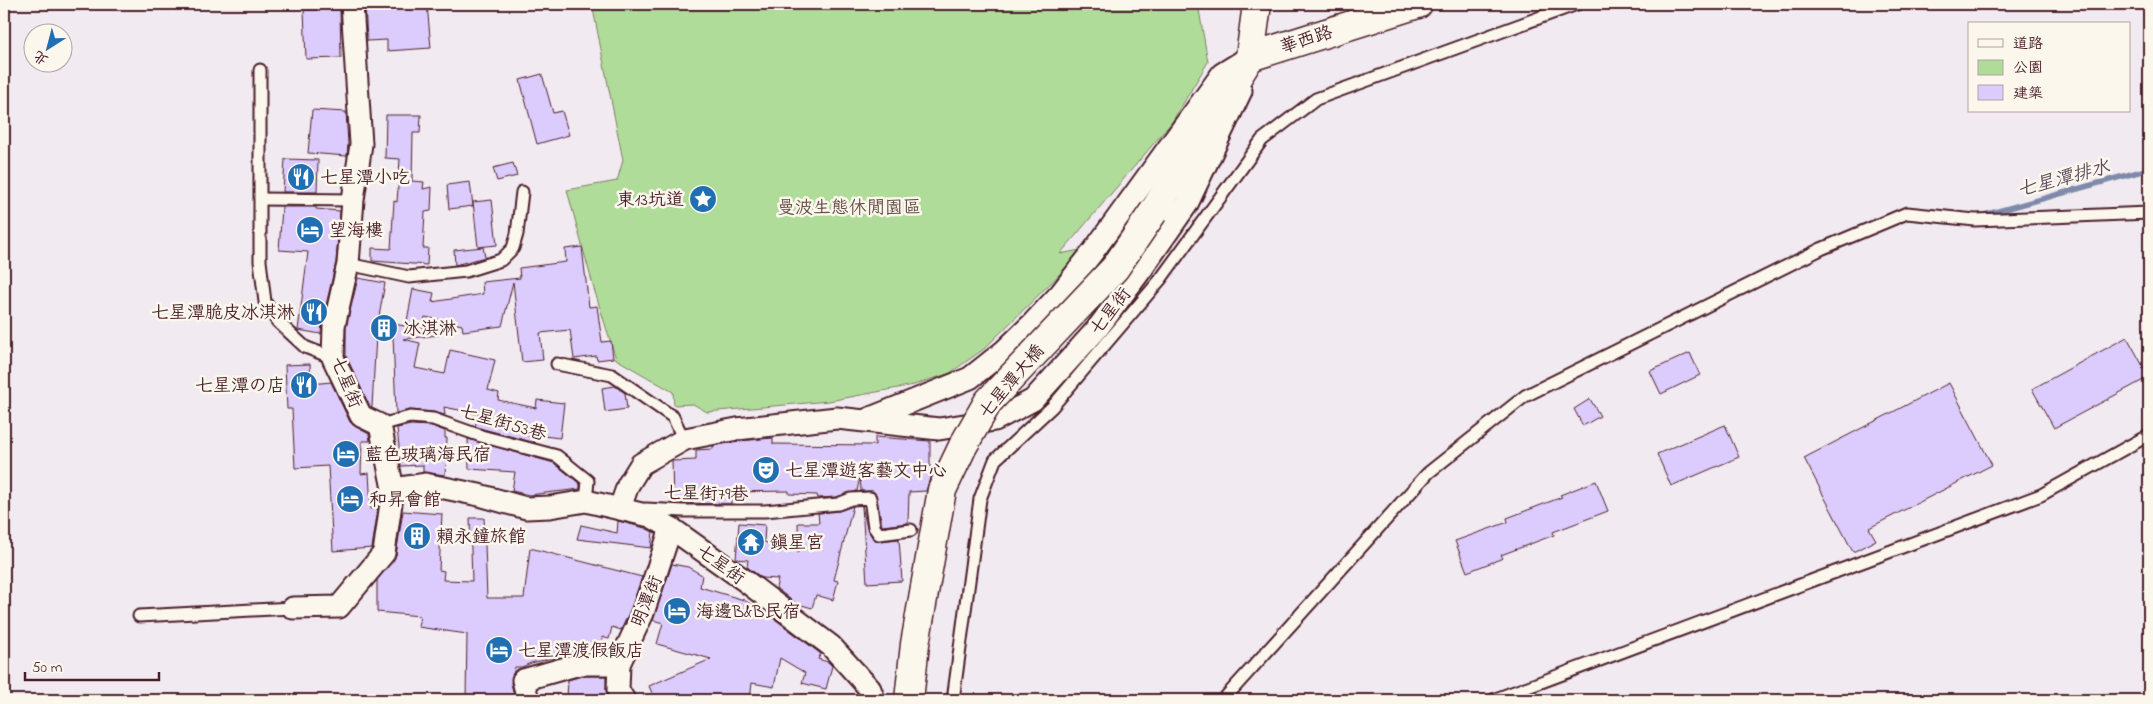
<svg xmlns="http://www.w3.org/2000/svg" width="2153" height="704" font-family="'Indie Flower','LXGW WenKai TC','Klee One',sans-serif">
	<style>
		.green { fill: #b0dc9a; stroke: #7d7e62 }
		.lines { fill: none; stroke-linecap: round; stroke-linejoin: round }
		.stream { stroke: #7f8aaa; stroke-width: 5.5 }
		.building { fill: #dccbfd; stroke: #4a1f2b }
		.lane-casing { stroke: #4a1f2b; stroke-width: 15 }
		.street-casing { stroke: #4a1f2b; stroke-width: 25 }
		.secondary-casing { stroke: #4a1f2b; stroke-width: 31 }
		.lane { stroke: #fbf7ec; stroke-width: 11 }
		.street { stroke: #fbf7ec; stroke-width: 21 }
		.secondary { stroke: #fbf7ec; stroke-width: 28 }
		.secondary-bridge-casing { stroke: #4a1f2b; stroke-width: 31; stroke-linecap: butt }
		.secondary-bridge { stroke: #fbf7ec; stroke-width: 28 }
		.labels { text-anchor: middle; stroke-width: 5; stroke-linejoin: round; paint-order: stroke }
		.street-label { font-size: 18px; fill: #4a1f2b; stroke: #fbf7ec }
		.poi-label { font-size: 18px; fill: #4a1f2b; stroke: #fbf7ec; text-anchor: start }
		.park-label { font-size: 18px; fill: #644e47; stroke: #fbf7ec }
		.water-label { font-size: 19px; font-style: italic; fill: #604c60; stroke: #fbf7ec }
	</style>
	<rect width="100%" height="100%" fill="#f2eaf1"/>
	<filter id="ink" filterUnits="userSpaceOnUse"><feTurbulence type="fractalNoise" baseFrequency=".02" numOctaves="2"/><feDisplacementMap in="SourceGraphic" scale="10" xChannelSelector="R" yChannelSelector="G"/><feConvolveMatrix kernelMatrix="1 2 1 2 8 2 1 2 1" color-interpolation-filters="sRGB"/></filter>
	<g filter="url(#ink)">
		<path class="green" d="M592,4H880L877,9L892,4H1198L1208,62L1172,122L1060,254L1085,249L984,349L950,373L914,385L829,401L707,412L693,404L674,405L673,392L616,359L594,289L567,190L617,181L623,160Z"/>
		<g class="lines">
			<path class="stream" d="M1984,215L2149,169"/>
		</g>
		<g class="building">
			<path d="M365,4H427L431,48L387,51V40L367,41Z"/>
			<path d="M340,9L341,58L306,59L304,10Z"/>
			<path d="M542,74L553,113L562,111L569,135L537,144L520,80Z"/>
			<path d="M312,110L346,112L348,144L347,156L308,153Z"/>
			<path d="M386,115H421L420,133H413L412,181L424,182L423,189L432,187L431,211L425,212L423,248H428L427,265L372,261V248L391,249L394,201L397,202L400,159L385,158Z"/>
			<path d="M285,159L318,160L317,192H283Z"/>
			<path d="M513,163L517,176L497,181L493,168Z"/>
			<path d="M470,182L473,206L449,209L447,185Z"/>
			<path d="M492,200L497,245L478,247L473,202Z"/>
			<path d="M282,207H316V209L340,211L336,262L322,323L321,334L298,330L308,252L279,250Z"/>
			<path d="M483,247L485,257L455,265L454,250Z"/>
			<path d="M582,247L589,307L597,306L602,342L611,341L613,358L597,360L596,356L574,359L570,330L540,333L543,360L522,362L513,282L502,326L463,331L462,325L425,317L423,328L439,330V335L403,339L420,343L415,368L445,374L450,350L495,360L488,390L499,393L498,400L536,408L537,400L564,403L560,438L526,434L536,443L483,429L475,426L479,414L444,407L445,415L434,412L411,410L396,413L393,335H376L372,407H370L346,356V328L358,278L385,283L378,322L406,326L413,289L434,293L432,302L483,294L482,282L520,278L519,268L566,262L565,249Z"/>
			<path d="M2127,337L2149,377L2054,428L2032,389Z"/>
			<path d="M1690,353L1700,375L1661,394L1650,371Z"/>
			<path d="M310,364L311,384L331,382L350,422L356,427L369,434L370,441H362L361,474L369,473L371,509H378L372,548L333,551L328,466L295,468L292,409H287L285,365Z"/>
			<path d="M1949,383L1992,465L1869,528L1876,540L1853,552L1804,458Z"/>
			<path d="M615,386L625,393L627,409L605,412L602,388Z"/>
			<path d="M1590,399L1600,416L1583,426L1574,409Z"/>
			<path d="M411,425L431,426L445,431V438H447L445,475L423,472V465L401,466L397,428Z"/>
			<path d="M1725,425L1739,457L1671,486L1657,454Z"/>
			<path d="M875,437L930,441V478L926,491L909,492L908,523L882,526L876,494L873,491H861L860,477L857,491L836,497L818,498L817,495L789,494V491L731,492V504L673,503L672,461L696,460V450L713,449V446L739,441L773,438V444L875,445Z"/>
			<path d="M468,439L554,463L580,484V489L529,495L512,491L515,472L469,469Z"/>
			<path d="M1596,481L1608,511L1553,532L1554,535L1501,555L1503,558L1467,572L1455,541L1508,522L1507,518L1562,497L1560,495Z"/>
			<path d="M853,506L834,580L838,581L833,600L816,595L812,608L795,603L776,588L778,579L762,578L747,567L748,560L736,559L739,523L765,525L764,542L799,552L798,523H819L818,513L839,511Z"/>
			<path d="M862,506L867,528L873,539L879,541L899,539L902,581L867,583Z"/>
			<path d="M403,511L442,514L439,570L444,571L443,580L472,581L470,518H484L487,598H524L530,548L642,577L631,608L621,630L612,627L609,639L602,637L603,652H577L531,663L522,667H515L511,683L515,700H466L467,634L418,627L420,616L377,612V580L396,555Z"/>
			<path d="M618,521L645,528L653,532L651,548L577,539L581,525L617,533Z"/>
			<path d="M672,564L688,567L702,575L700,587L744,600L776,620L821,654L818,659L828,662L832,666L826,689L802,683L805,673L780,658L774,687L752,683L750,700H655L649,686L711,659L657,644L663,623L653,620Z"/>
			<path d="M582,676H606V690L608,698L567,697L568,680Z"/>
		</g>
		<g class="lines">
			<g class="lane-casing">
				<g id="lane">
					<path d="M260,70V261L265,302L277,321L305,347L333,358"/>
					<path d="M261,199L353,200"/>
					<path d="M348,264L409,277L466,271L501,260L513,248L517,234L522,192"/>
					<path d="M557,364L612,375L673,417L684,440"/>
					<path d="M380,425L410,417L433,419L481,436L557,456L588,481L586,501"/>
					<path d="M646,509L683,511H765L838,504L851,499L870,498L874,527L879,534L911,530"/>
					<path d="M139,616L293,608"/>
					<path d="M953,700L980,499L995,460L1052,407L1160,280L1262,140L1316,99L1577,4"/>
					<path d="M1223,700L1428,473L1525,396L1821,249L1907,213L1975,220L2149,213"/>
					<path d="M1493,700L2041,495L2149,435"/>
				</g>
			</g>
			<g class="street-casing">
				<g id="street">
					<path d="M868,419L970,378L1004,351L1033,323L1060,294L1092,253L1222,74L1248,58"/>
					<path d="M393,489L425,484L479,495L526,508L550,507L586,501L650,516L671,528L744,580L831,646L870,689L874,700"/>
					<path d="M620,508L628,485L641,464L685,439L737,429L837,418L939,429L995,420L1033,400L1097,329L1141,270L1187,204L1241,91"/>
					<path d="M293,608L339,607L384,553L393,489L380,425L361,416L333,358L334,326L348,264L353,200L361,144L352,4"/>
					<path d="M528,700L523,680L580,664H619"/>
					<path d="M624,700L618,690L619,664L643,613L671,528"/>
				</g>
			</g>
			<g class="secondary-casing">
				<g id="secondary">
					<path d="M1250,57L1418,4"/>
					<path d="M1154,211L1250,57L1257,4"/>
				</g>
			</g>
			<use href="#lane" class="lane"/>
			<use href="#street" class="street"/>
			<use href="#secondary" class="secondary"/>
			<g class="secondary-bridge-casing">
				<path id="secondary-bridge" d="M909,700L915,644L942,490L963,446L988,402L1115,268L1154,211"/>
			</g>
			<use href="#secondary-bridge" class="secondary-bridge"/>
		</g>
	</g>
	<defs>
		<g id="restaurant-disc" transform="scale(1.4375)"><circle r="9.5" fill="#1f6fb2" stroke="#fbf7ec"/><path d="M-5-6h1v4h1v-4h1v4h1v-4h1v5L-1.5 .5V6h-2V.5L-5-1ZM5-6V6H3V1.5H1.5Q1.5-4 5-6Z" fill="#fff"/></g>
		<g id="sight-disc" transform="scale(1.4375)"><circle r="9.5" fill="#1f6fb2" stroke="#fbf7ec"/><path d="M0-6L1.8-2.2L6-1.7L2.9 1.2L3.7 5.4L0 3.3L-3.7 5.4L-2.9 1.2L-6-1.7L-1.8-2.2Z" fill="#fff"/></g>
		<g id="hotel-disc" transform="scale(1.4375)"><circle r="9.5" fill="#1f6fb2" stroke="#fbf7ec"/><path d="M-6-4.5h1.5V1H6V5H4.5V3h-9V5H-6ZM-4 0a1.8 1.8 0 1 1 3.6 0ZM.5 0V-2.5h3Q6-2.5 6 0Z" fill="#fff"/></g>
		<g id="building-disc" transform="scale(1.4375)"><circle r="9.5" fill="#1f6fb2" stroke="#fbf7ec"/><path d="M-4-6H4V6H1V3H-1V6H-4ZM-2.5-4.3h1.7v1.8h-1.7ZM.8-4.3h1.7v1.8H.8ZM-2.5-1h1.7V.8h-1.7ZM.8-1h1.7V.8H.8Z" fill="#fff"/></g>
		<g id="theatre-disc" transform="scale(1.4375)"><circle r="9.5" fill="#1f6fb2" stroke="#fbf7ec"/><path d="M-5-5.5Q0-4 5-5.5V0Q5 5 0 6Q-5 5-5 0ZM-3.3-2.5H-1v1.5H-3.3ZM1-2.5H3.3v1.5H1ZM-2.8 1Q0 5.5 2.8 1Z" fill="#fff"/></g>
		<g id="temple-disc" transform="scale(1.4375)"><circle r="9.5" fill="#1f6fb2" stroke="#fbf7ec"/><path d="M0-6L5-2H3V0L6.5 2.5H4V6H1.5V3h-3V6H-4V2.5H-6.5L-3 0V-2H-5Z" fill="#fff"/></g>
	</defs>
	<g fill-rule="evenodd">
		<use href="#restaurant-disc" x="301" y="177"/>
		<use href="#sight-disc" x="703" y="199"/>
		<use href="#hotel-disc" x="310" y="230"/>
		<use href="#restaurant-disc" x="314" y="312"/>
		<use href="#building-disc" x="384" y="328"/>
		<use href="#restaurant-disc" x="304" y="385"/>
		<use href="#hotel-disc" x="346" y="454"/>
		<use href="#theatre-disc" x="766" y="470"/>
		<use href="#hotel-disc" x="350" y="499"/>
		<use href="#building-disc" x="417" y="536"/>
		<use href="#temple-disc" x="751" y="542"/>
		<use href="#hotel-disc" x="677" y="611"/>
		<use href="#hotel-disc" x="499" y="650"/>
	</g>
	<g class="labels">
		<g class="street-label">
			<text transform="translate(1306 39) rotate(-18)" y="6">華西路</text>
			<text transform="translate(1110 311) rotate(-52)" y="6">七星街</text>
			<text transform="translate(1011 381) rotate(-50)" y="6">七星潭大橋</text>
			<text transform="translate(347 382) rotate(68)" y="6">七星街</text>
			<text transform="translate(503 422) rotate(16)" y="6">七星街53巷</text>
			<text transform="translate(706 493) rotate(1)" y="6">七星街79巷</text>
			<text transform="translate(721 564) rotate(36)" y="6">七星街</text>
			<text transform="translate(646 601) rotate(-68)" y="6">明潭街</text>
		</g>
		<g class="poi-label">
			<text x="320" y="183">七星潭小吃</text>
			<text x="684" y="205" text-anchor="end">東13坑道</text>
			<text x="329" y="236">望海樓</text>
			<text x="295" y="318" text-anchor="end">七星潭脆皮冰淇淋</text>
			<text x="403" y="334">冰淇淋</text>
			<text x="285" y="391" text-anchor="end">七星潭の店</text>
			<text x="365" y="460">藍色玻璃海民宿</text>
			<text x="785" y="476">七星潭遊客藝文中心</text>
			<text x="369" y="505">和昇會館</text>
			<text x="436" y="542">賴永鐘旅館</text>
			<text x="770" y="548">鎮星宮</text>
			<text x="696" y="617">海邊B&amp;B民宿</text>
			<text x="518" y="656">七星潭渡假飯店</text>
		</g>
		<g class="park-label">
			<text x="849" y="213">曼波生態休閒園區</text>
		</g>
		<g class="water-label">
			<text transform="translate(2063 177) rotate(-15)" y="7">七星潭排水</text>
		</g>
	</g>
	<rect width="2153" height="704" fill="none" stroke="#fbf7ec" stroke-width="20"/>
	<rect x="10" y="10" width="2133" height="684" fill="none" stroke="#4a1f2b" stroke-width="2" filter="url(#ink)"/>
	<rect x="1968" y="22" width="162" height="90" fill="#fbf7ec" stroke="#b4a19f"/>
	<rect x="1978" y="39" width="25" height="8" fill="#fbf7ec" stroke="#b4a19f"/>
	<text x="2013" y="48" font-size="15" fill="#4a1f2b">道路</text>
	<rect x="1978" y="60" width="25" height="15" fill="#b0dc9a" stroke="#b4a19f"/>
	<text x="2013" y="72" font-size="15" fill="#4a1f2b">公園</text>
	<rect x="1978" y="85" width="25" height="15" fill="#dccbfd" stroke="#b4a19f"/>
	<text x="2013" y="98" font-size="15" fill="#4a1f2b">建築</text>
	<g transform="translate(48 48) rotate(216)"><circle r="24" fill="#fbf7ec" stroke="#b4a19f"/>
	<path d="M0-4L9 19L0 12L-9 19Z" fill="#1f6fb2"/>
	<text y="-8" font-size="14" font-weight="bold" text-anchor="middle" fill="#4a1f2b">北</text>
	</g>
	<path d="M25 672v8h134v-8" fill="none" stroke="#4a1f2b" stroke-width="2.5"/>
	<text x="32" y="672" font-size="15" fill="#4a1f2b" stroke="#fbf7ec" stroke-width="4" paint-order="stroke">50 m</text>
</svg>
